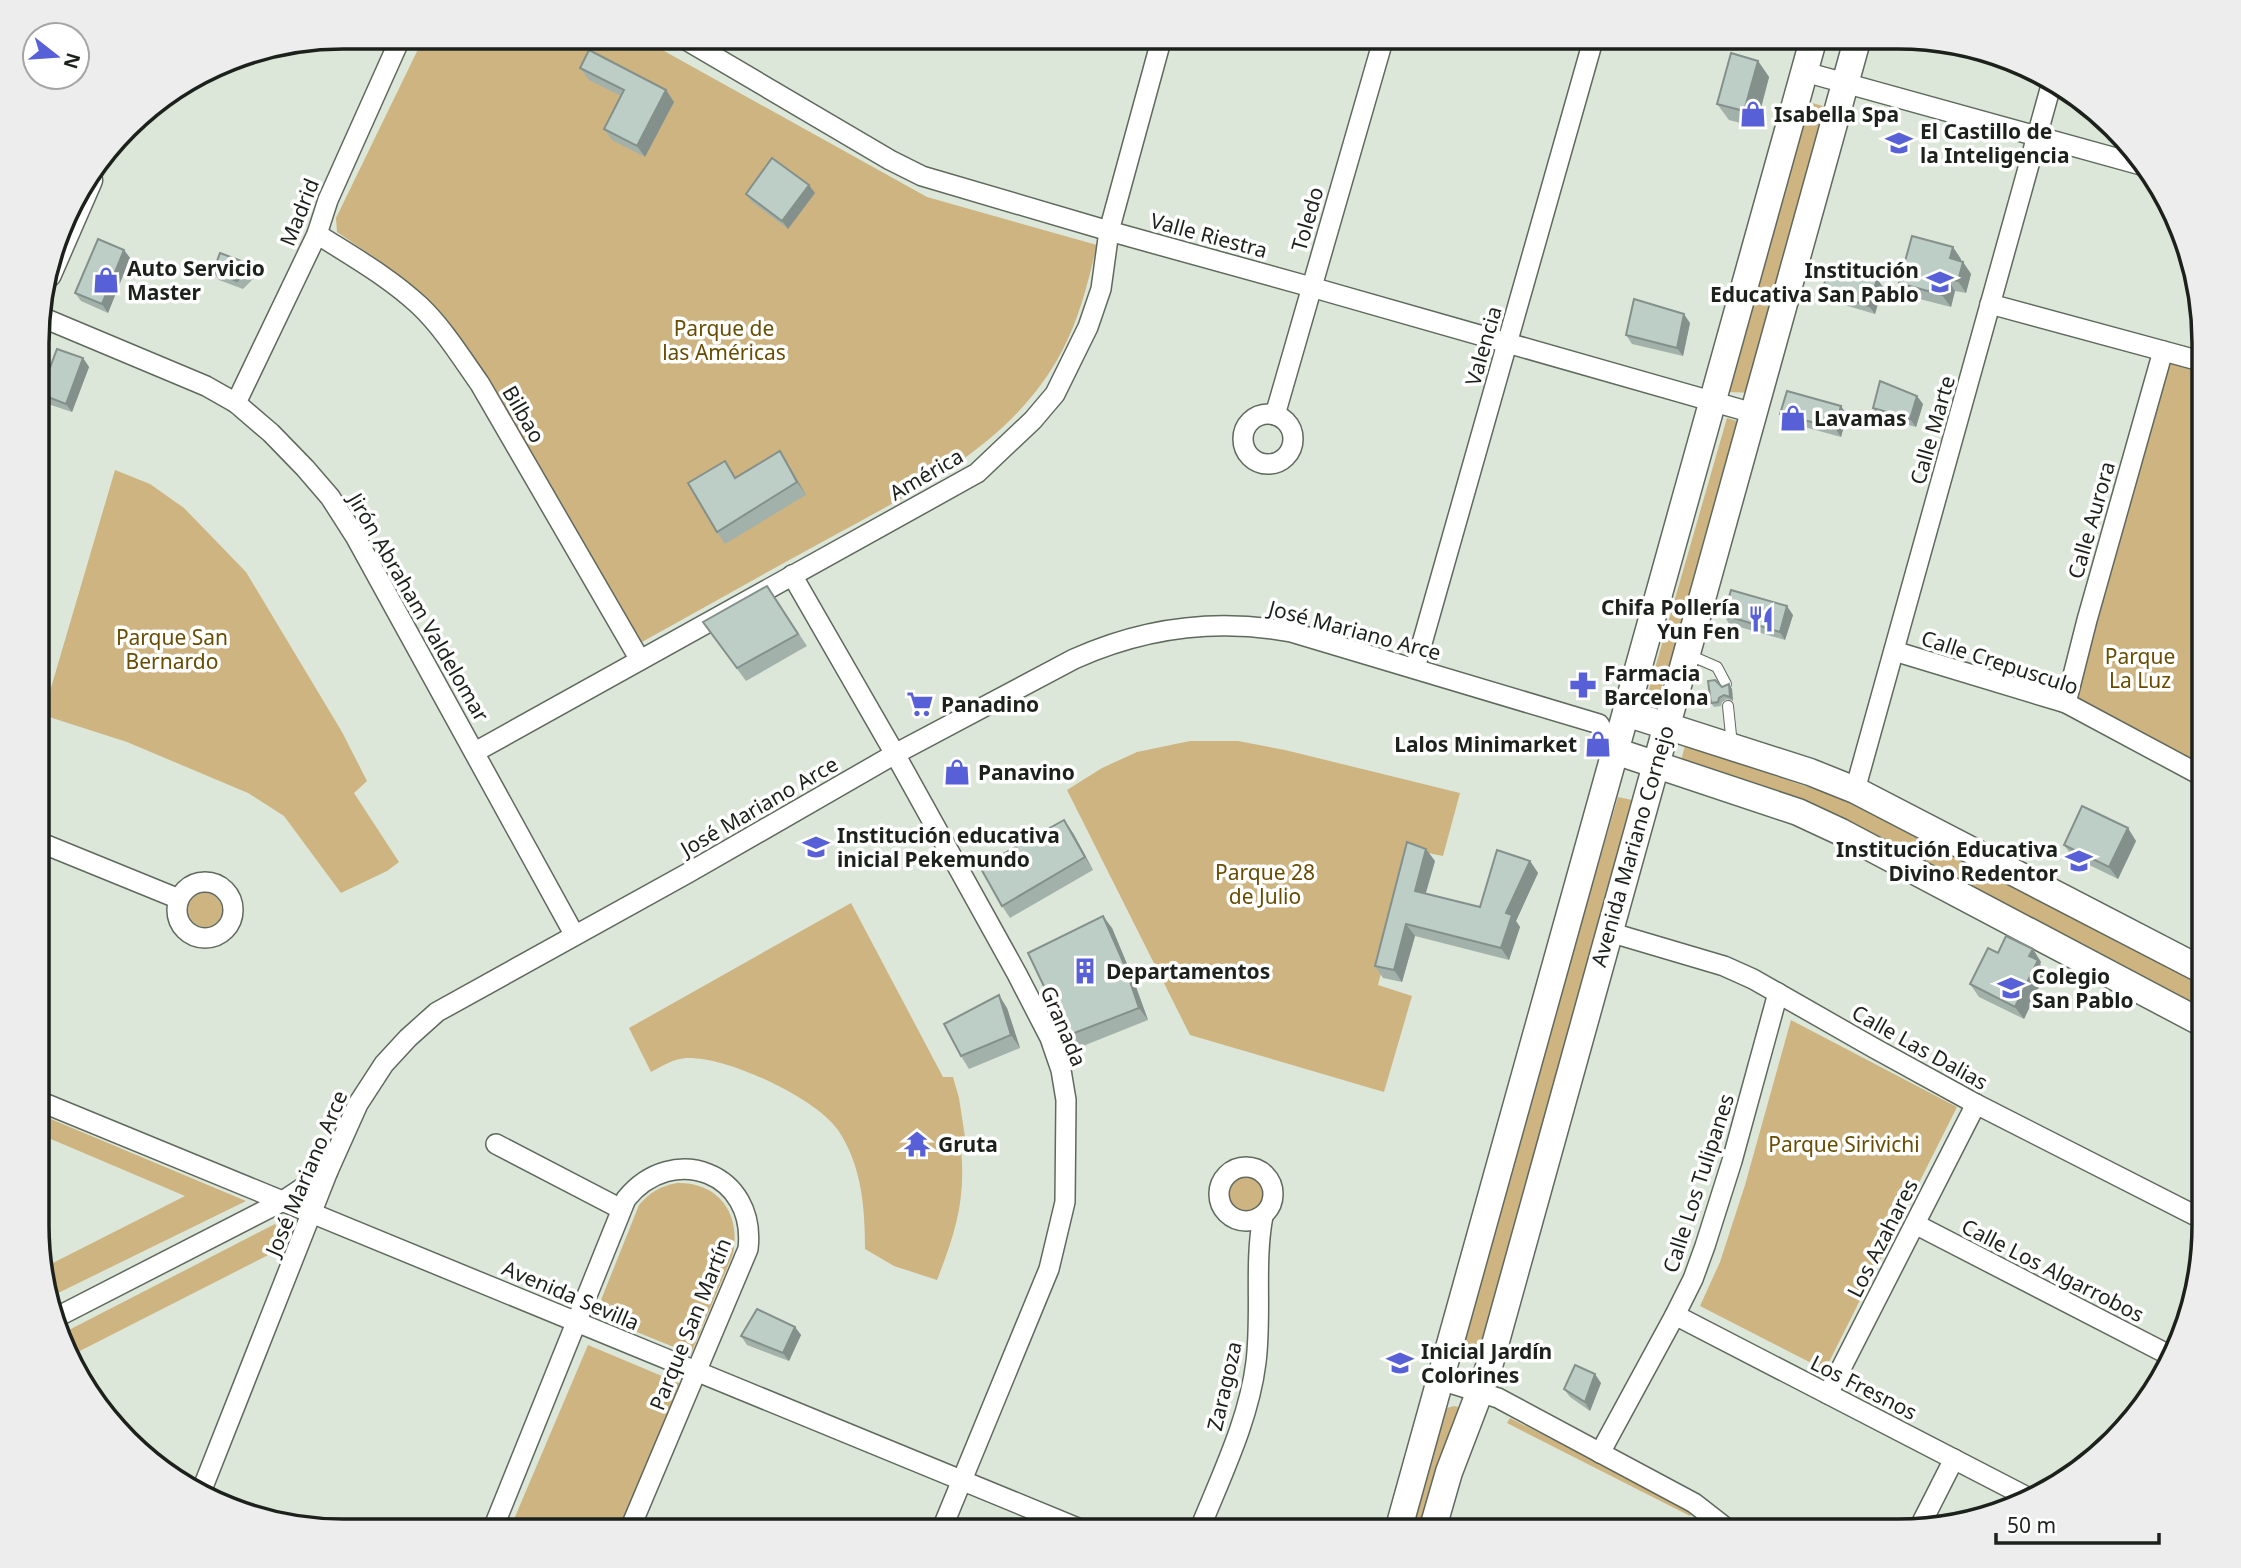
<svg xmlns="http://www.w3.org/2000/svg" width="2241" height="1568" font-family="'Noto Sans',sans-serif">
  <rect width="100%" height="100%" fill="#dce7d9"/>
  <g fill="#ceb480">
    <path d="M424,37H639L927,197L1097,245C1088,282 1080,317 1062,351C1013,445 913,492 824,541C763,574 703,608 642,642L631,633L492,384L440,316L384,264L337,232L336,218Z"/>
    <polygon points="1809,102 1833,109 1754,393 1728,392"/>
    <polygon points="2163,351 2204,362 2204,777 2066,703"/>
    <polygon points="1727,418 1746,424 1669,701 1647,696"/>
    <polygon points="115,470 150,484 184,508 246,572 342,732 367,781 354,793 399,862 387,871 341,893 284,816 248,793 127,742 43,715"/>
    <polygon points="1190,741 1238,741 1285,750 1460,793 1443,856 1413,850 1378,985 1412,996 1384,1092 1190,1035 1067,790 1102,768 1137,752"/>
    <polygon points="1685,745 1849,801 2204,986 2204,1013 1679,769"/>
    <polygon points="1618,797 1641,802 1487,1334 1472,1357 1456,1352"/>
    <circle cx="205" cy="910" r="17"/>
    <path d="M851,903L943,1077H953L959,1098L965,1137L960,1140C967,1195 957,1229 937,1280L894,1266L865,1249C865,1208 862,1166 838,1130C815,1097 726,1056 686,1058C673,1059 662,1066 651,1072L629,1028Z"/>
    <polygon points="1791,1020 1957,1107 1825,1370 1700,1306 1720,1262 1745,1185"/>
    <polygon points="39,1114 246,1201 50,1297 41,1269 185,1196 39,1134"/>
    <circle cx="1246" cy="1195" r="18"/>
    <path d="M677,1183C719,1182 741,1214 733,1254L691,1354L595,1315L639,1205C650,1192 661,1186 677,1183Z"/>
    <polygon points="275,1224 286,1246 70,1356 63,1333"/>
    <polygon points="588,1345 681,1384 618,1531 509,1531"/>
    <polygon points="1454,1406 1459,1407 1461,1411 1421,1531 1410,1531 1447,1408"/>
    <polygon points="1510,1418 1693,1511 1690,1516 1507,1423"/>
  </g>
  <g fill="none" stroke-linecap="round" stroke-linejoin="round">
    <g stroke="#5f695d" stroke-width="12">
      <g id="lane">
        <polyline points="1687,654 1717,667 1726,684"/>
        <polyline points="1728,706 1732,745"/>
      </g>
    </g>
    <g stroke="#5f695d" stroke-width="22">
      <g id="street">
        <polyline points="681,37 890,160 922,176 1109,231 1311,287 1753,413"/>
        <polyline points="1805,72 2141,165"/>
        <path d="M317,234C353,257 389,277 420,306C443,328 461,357 480,384L640,660"/>
        <polyline points="1990,304 2204,362"/>
        <polyline points="39,316 206,386 236,403 271,433 305,468 330,497 355,536 574,934"/>
        <polyline points="236,403 317,234 328,200 401,37"/>
        <circle cx="1268" cy="439" r="25"/>
        <polyline points="1275,415 1384,37"/>
        <polyline points="792,575 895,754 1017,974 1050,1038 1061,1070 1066,1100 1065,1202 1049,1269 941,1531"/>
        <polyline points="1894,651 2066,703 2204,777"/>
        <polyline points="1415,668 1594,37"/>
        <polyline points="2066,703 2087,620 2163,351"/>
        <polyline points="475,752 977,473 1033,420 1055,394 1088,327 1101,289 1109,231 1162,37"/>
        <polyline points="1855,790 2052,82"/>
        <polyline points="39,842 179,899"/>
        <circle cx="205" cy="910" r="28"/>
        <polyline points="1609,932 1724,966 1753,979 1874,1048 1976,1104 2204,1220"/>
        <polyline points="39,1101 1085,1531"/>
        <polyline points="496,1144 621,1209"/>
        <circle cx="1246" cy="1194" r="27"/>
        <polyline points="1915,1224 2171,1356"/>
        <polyline points="1675,1315 2033,1500"/>
        <polyline points="57,1317 283,1201 328,1171"/>
        <polyline points="1440,1380 1498,1398 1694,1503 1730,1531"/>
        <polyline points="1828,1394 1976,1104"/>
        <polyline points="1600,1453 1675,1315 1693,1279 1705,1246 1732,1161 1778,993"/>
        <path d="M201,1492L328,1171L358,1104L384,1064L408,1038L437,1012L688,873L895,754L1074,659C1143,628 1216,618 1291,632L1599,724L1615,751"/>
        <polyline points="1920,1526 1954,1459"/>
        <path d="M492,1531L626,1199C673,1141 757,1173 748,1249L629,1531"/>
        <path d="M1199,1531C1221,1476 1249,1420 1256,1362C1262,1313 1254,1264 1263,1216"/>
      </g>
    </g>
    <g stroke="#5f695d" stroke-width="29">
      <g id="secondary">
        <polyline points="48,274 89,180"/>
        <polyline points="1626,713 1810,772 1855,790 2204,971"/>
        <polyline points="1615,751 1798,812 1841,832 2204,1024"/>
        <polyline points="1398,1531 1814,37"/>
        <polyline points="1432,1531 1449,1472 1488,1370 1858,37"/>
      </g>
    </g>
    <use href="#lane" stroke="#fff" stroke-width="10"/>
    <use href="#street" stroke="#fff" stroke-width="19"/>
    <use href="#secondary" stroke="#fff" stroke-width="26"/>
  </g>
  <g fill="#a3b1ab">
    <polygon points="1758,61 1769,77 1756,127 1729,120 1717,104"/>
    <polygon points="580,68 666,90 674,102 645,157 612,140 604,129 621,96 589,80"/>
    <polygon points="815,193 788,229 752,202 746,194"/>
    <polygon points="124,250 130,258 108,313 81,301 75,293"/>
    <polygon points="1961,259 1961,261 1963,262 1971,274 1966,293 1955,291 1951,307 1908,296 1899,283"/>
    <polygon points="252,265 258,274 243,289 219,280 213,272"/>
    <polygon points="1877,279 1883,287 1875,314 1827,300 1822,291"/>
    <polygon points="1690,323 1683,356 1632,344 1626,335"/>
    <polygon points="83,358 89,367 72,412 45,403 40,394"/>
    <polygon points="1923,404 1916,427 1879,417 1873,408"/>
    <polygon points="1780,414 1847,415 1841,437 1786,422"/>
    <polygon points="780,451 788,464 806,495 725,544 717,532 736,477"/>
    <polygon points="776,599 807,646 746,681 703,622"/>
    <polygon points="1724,615 1793,615 1785,640 1729,624"/>
    <polygon points="1729,684 1732,689 1733,701 1727,699 1722,702 1721,706 1714,707 1711,703 1722,687"/>
    <polygon points="1073,833 1093,870 1010,918 1002,906"/>
    <polygon points="2136,841 2118,879 2073,857 2064,845"/>
    <polygon points="1435,861 1426,893 1480,907 1530,861 1538,873 1516,921 1520,927 1509,960 1415,936 1402,982 1383,978 1375,966"/>
    <polygon points="1112,928 1132,976 1148,1020 1073,1050 1064,1037"/>
    <polygon points="1998,953 2041,962 2040,964 2046,972 2024,1019 1979,997 1970,984"/>
    <polygon points="1007,1008 1020,1048 969,1069 961,1056"/>
    <polygon points="795,1327 801,1335 789,1361 747,1345 741,1336"/>
    <polygon points="1601,1383 1590,1411 1570,1397 1564,1389"/>
  </g>
  <g fill="#84908b">
    <polygon points="1758,61 1769,77 1756,127 1744,111"/>
    <polygon points="666,90 674,102 645,157 637,146"/>
    <polygon points="809,185 815,193 788,229 782,221"/>
    <polygon points="1953,247 1961,259 1959,271 1950,258"/>
    <polygon points="124,250 130,258 108,313 102,304"/>
    <polygon points="1963,262 1971,274 1966,293 1958,281"/>
    <polygon points="1947,278 1955,291 1951,307 1942,295"/>
    <polygon points="1877,279 1883,287 1875,314 1869,306"/>
    <polygon points="1684,314 1690,323 1683,356 1677,348"/>
    <polygon points="83,358 89,367 72,412 66,404"/>
    <polygon points="1917,396 1923,404 1916,427 1910,419"/>
    <polygon points="1841,406 1847,415 1841,437 1835,428"/>
    <polygon points="780,451 788,464 806,495 797,482"/>
    <polygon points="1787,606 1793,615 1785,640 1780,632"/>
    <polygon points="39,676 45,685 39,710"/>
    <polygon points="1729,684 1732,689 1733,701 1730,697"/>
    <polygon points="1064,820 1073,833 1093,870 1085,857"/>
    <polygon points="2128,828 2136,841 2118,879 2109,867"/>
    <polygon points="1426,849 1435,861 1423,902 1415,891"/>
    <polygon points="1530,861 1538,873 1516,921 1520,927 1509,960 1501,948 1506,913"/>
    <polygon points="1103,916 1112,928 1132,976 1148,1020 1139,1008"/>
    <polygon points="1406,924 1415,936 1402,982 1394,970"/>
    <polygon points="2033,949 2041,962 2040,964 2046,972 2024,1019 2015,1007 2029,956"/>
    <polygon points="999,995 1007,1008 1020,1048 1011,1035"/>
    <polygon points="795,1327 801,1335 789,1361 783,1353"/>
    <polygon points="1595,1374 1601,1383 1590,1411 1585,1402"/>
  </g>
  <g fill="#bdcec7" stroke="#84908b" stroke-width="2">
    <polygon points="589,50 666,90 637,146 604,129 624,90 580,68"/>
    <polygon points="1731,53 1758,61 1744,111 1717,104"/>
    <polygon points="772,158 809,185 782,221 746,194"/>
    <polygon points="1912,236 1953,247 1950,258 1963,262 1958,281 1947,278 1942,295 1899,283"/>
    <polygon points="98,239 124,250 102,304 75,293"/>
    <polygon points="220,253 252,265 237,281 213,272"/>
    <polygon points="1830,265 1877,279 1869,306 1822,291"/>
    <polygon points="1634,299 1684,314 1677,348 1626,335"/>
    <polygon points="57,349 83,358 66,404 40,394"/>
    <polygon points="1880,381 1917,396 1910,419 1873,408"/>
    <polygon points="1787,391 1841,406 1835,428 1780,414"/>
    <polygon points="780,451 797,482 717,532 688,483 725,461 735,478"/>
    <polygon points="767,586 798,634 737,668 703,622"/>
    <polygon points="1731,590 1787,606 1780,632 1724,615"/>
    <polygon points="1715,680 1722,687 1729,684 1730,697 1724,695 1719,698 1718,702 1711,703 1708,681"/>
    <polygon points="2082,806 2128,828 2109,867 2064,845"/>
    <polygon points="1064,820 1085,857 1002,906 980,867"/>
    <polygon points="1407,842 1426,849 1415,891 1480,907 1497,850 1530,861 1506,913 1512,915 1501,948 1406,924 1394,970 1375,966"/>
    <polygon points="1103,916 1124,964 1139,1008 1064,1037 1050,999 1028,953"/>
    <polygon points="2006,936 2033,949 2029,956 2038,960 2015,1007 1970,984 1988,948 1998,953"/>
    <polygon points="999,995 1011,1035 961,1056 944,1024"/>
    <polygon points="757,1309 795,1327 783,1353 741,1336"/>
    <polygon points="1575,1365 1595,1374 1585,1402 1564,1389"/>
  </g>
  <defs>
    <g id="shop-bare" transform="scale(2.1)"><path d="M-5-2.5h2.3a2.7 3.5 0 0 1 5.4 0H5L5.5 6h-11ZM-1.5-2.5h3a1.5 2.3 0 0 0-3 0Z" fill="#5860d8" stroke="#fff" stroke-width="2.5" paint-order="stroke"/></g>
    <g id="school-bare" transform="scale(2.1)"><path d="M0-5L7-2L0 1L-7-2ZM-4 1L0 2.5L4 1V4Q0 6-4 4Z" fill="#5860d8" stroke="#fff" stroke-width="2.5" paint-order="stroke"/></g>
    <g id="restaurant-bare" transform="scale(2.1)"><path d="M-5-6h1v4h1v-4h1v4h1v-4h1v5L-1.5 .5V6h-2V.5L-5-1ZM5-6V6H3V1.5H1.5Q1.5-4 5-6Z" fill="#5860d8" stroke="#fff" stroke-width="2.5" paint-order="stroke"/></g>
    <g id="pharmacy-bare" transform="scale(2.1)"><path d="M-2-6h4v4h4v4h-4v4h-4v-4h-4v-4h4Z" fill="#5860d8" stroke="#fff" stroke-width="2.5" paint-order="stroke"/></g>
    <g id="supermarket-bare" transform="scale(2.1)"><path d="M-6-5.5h2.5l.6 2H6L4.5 2H-2.5L-4.4-4H-6ZM-1.5 3.2a1.3 1.3 0 1 0 .1 0ZM3 3.2a1.3 1.3 0 1 0 .1 0Z" fill="#5860d8" stroke="#fff" stroke-width="2.5" paint-order="stroke"/></g>
    <g id="building-bare" transform="scale(2.1)"><path d="M-4-6H4V6H1V3H-1V6H-4ZM-2.5-4.3h1.7v1.8h-1.7ZM.8-4.3h1.7v1.8H.8ZM-2.5-1h1.7V.8h-1.7ZM.8-1h1.7V.8H.8Z" fill="#5860d8" stroke="#fff" stroke-width="2.5" paint-order="stroke"/></g>
    <g id="temple-bare" transform="scale(2.1)"><path d="M0-6L5-2H3V0L6.5 2.5H4V6H1.5V3h-3V6H-4V2.5H-6.5L-3 0V-2H-5Z" fill="#5860d8" stroke="#fff" stroke-width="2.5" paint-order="stroke"/></g>
  </defs>
  <g fill-rule="evenodd">
    <use href="#shop-bare" x="1753" y="114"/>
    <use href="#school-bare" x="1899" y="143"/>
    <use href="#shop-bare" x="106" y="280"/>
    <use href="#school-bare" x="1940" y="282"/>
    <use href="#shop-bare" x="1793" y="418"/>
    <use href="#restaurant-bare" x="1761" y="619"/>
    <use href="#pharmacy-bare" x="1583" y="685"/>
    <use href="#supermarket-bare" x="920" y="704"/>
    <use href="#shop-bare" x="1598" y="744"/>
    <use href="#shop-bare" x="957" y="772"/>
    <use href="#school-bare" x="816" y="847"/>
    <use href="#school-bare" x="2079" y="861"/>
    <use href="#building-bare" x="1085" y="971"/>
    <use href="#school-bare" x="2011" y="988"/>
    <use href="#temple-bare" x="917" y="1144"/>
    <use href="#school-bare" x="1400" y="1363"/>
  </g>
  <g text-anchor="middle" dominant-baseline="central" stroke-width="7" stroke-linejoin="round" paint-order="stroke">
    <g font-size="21" font-weight="bold" fill="#1d211c" stroke="#fff" text-anchor="start">
      <text x="1774" y="114">Isabella Spa</text>
      <text x="1920" y="131">El Castillo de<tspan x="1920" dy="24">la Inteligencia</tspan></text>
      <text x="127" y="268">Auto Servicio<tspan x="127" dy="24">Master</tspan></text>
      <text x="1919" y="270" text-anchor="end">Institución<tspan x="1919" dy="24">Educativa San Pablo</tspan></text>
      <text x="1814" y="418">Lavamas</text>
      <text x="1740" y="607" text-anchor="end">Chifa Pollería<tspan x="1740" dy="24">Yun Fen</tspan></text>
      <text x="1604" y="673">Farmacia<tspan x="1604" dy="24">Barcelona</tspan></text>
      <text x="941" y="704">Panadino</text>
      <text x="1577" y="744" text-anchor="end">Lalos Minimarket</text>
      <text x="978" y="772">Panavino</text>
      <text x="837" y="835">Institución educativa<tspan x="837" dy="24">inicial Pekemundo</tspan></text>
      <text x="2058" y="849" text-anchor="end">Institución Educativa<tspan x="2058" dy="24">Divino Redentor</tspan></text>
      <text x="1106" y="971">Departamentos</text>
      <text x="2032" y="976">Colegio<tspan x="2032" dy="24">San Pablo</tspan></text>
      <text x="938" y="1144">Gruta</text>
      <text x="1421" y="1351">Inicial Jardín<tspan x="1421" dy="24">Colorines</tspan></text>
    </g>
    <g font-size="21" fill="#1d211c" stroke="#fff">
      <text transform="translate(299 212) rotate(-68)">Madrid</text>
      <text transform="translate(1307 219) rotate(-74)">Toledo</text>
      <text transform="translate(1209 235) rotate(15)">Valle Riestra</text>
      <text transform="translate(1483 346) rotate(-74)">Valencia</text>
      <text transform="translate(524 414) rotate(60)">Bilbao</text>
      <text transform="translate(1932 430) rotate(-74)">Calle Marte</text>
      <text transform="translate(926 474) rotate(-30)">América</text>
      <text transform="translate(2091 520) rotate(-74)">Calle Aurora</text>
      <text transform="translate(419 607) rotate(60)">Jirón Abraham Valdelomar</text>
      <text transform="translate(1355 630) rotate(15)">José Mariano Arce</text>
      <text transform="translate(2000 662) rotate(18)">Calle Crepusculo</text>
      <text transform="translate(759 806) rotate(-30)">José Mariano Arce</text>
      <text transform="translate(1632 846) rotate(-74)">Avenida Mariano Cornejo</text>
      <text transform="translate(1064 1026) rotate(67)">Granada</text>
      <text transform="translate(1920 1047) rotate(29)">Calle Las Dalias</text>
      <text transform="translate(306 1173) rotate(-67)">José Mariano Arce</text>
      <text transform="translate(1698 1183) rotate(-72)">Calle Los Tulipanes</text>
      <text transform="translate(1882 1238) rotate(-63)">Los Azahares</text>
      <text transform="translate(2053 1270) rotate(27)">Calle Los Algarrobos</text>
      <text transform="translate(571 1295) rotate(23)">Avenida Sevilla</text>
      <text transform="translate(690 1324) rotate(-68)">Parque San Martín</text>
      <text transform="translate(1224 1386) rotate(-77)">Zaragoza</text>
      <text transform="translate(1864 1387) rotate(27)">Los Fresnos</text>
    </g>
    <g font-size="21" fill="#684c00" stroke="#fff">
      <text x="724" y="328">Parque de<tspan x="724" dy="24">las Américas</tspan></text>
      <text x="172" y="637">Parque San<tspan x="172" dy="24">Bernardo</tspan></text>
      <text x="2140" y="656">Parque<tspan x="2140" dy="24">La Luz</tspan></text>
      <text x="1265" y="872">Parque 28<tspan x="1265" dy="24">de Julio</tspan></text>
      <text x="1844" y="1144">Parque Sirivichi</text>
    </g>
  </g>
  <path d="M0 0H2241V1568H0ZM343 49H1898A294 294 0 0 1 2192 343V1225A294 294 0 0 1 1898 1519H343A294 294 0 0 1 49 1225V343A294 294 0 0 1 343 49Z" fill="#ededed" fill-rule="evenodd"/>
  <path fill="none" stroke="#1d211c" stroke-width="3.5" d="M343 49H1898A294 294 0 0 1 2192 343V1225A294 294 0 0 1 1898 1519H343A294 294 0 0 1 49 1225V343A294 294 0 0 1 343 49Z"/>
  <g transform="translate(56 56) rotate(107)"><circle r="33" fill="#ffffff" stroke="#a5a6a4" stroke-width="2"/>
  <path d="M0-5L12 26L0 18L-12 26Z" fill="#5860d8"/>
  <text y="-10" font-size="19" font-weight="bold" text-anchor="middle" fill="#1d211c">N</text>
  </g>
  <path d="M1996 1533v10h163v-10" fill="none" stroke="#1d211c" stroke-width="3.5"/>
  <text x="2007" y="1533" font-size="21" fill="#1d211c" stroke="#ffffff" stroke-width="5" paint-order="stroke">50 m</text>
</svg>
